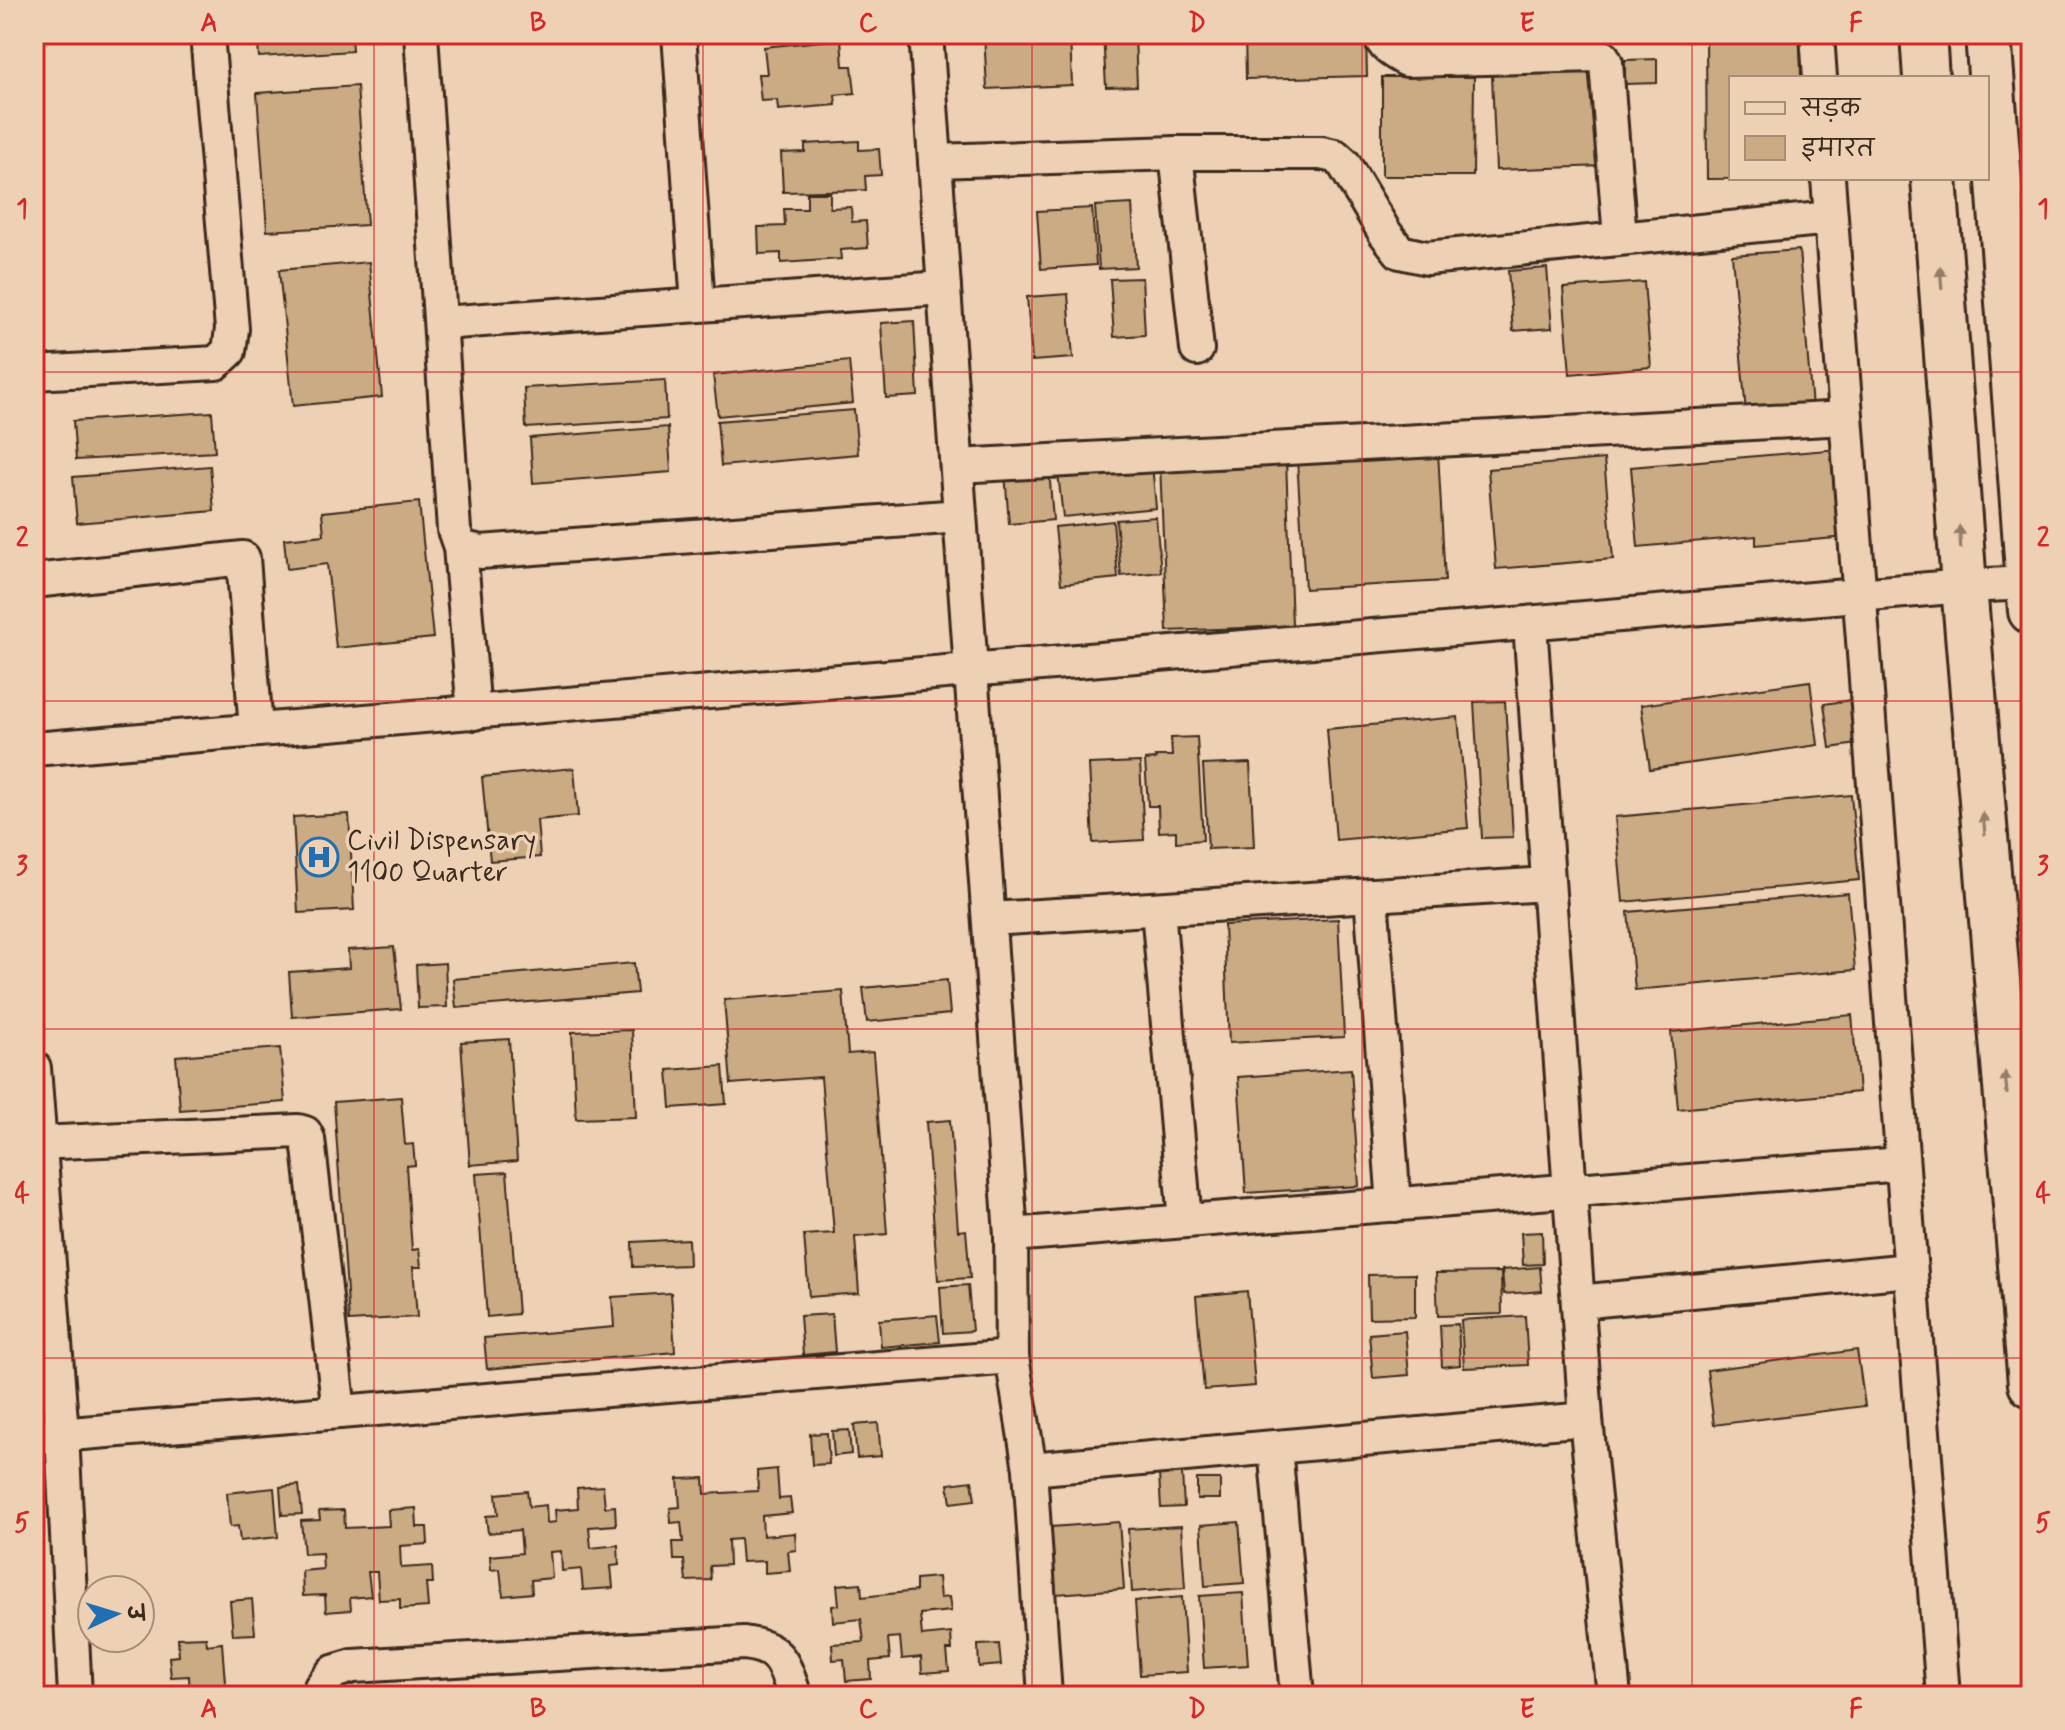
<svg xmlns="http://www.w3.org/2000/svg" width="2065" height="1730" font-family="Mynerve,'Playpen Sans Deva',sans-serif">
  <rect width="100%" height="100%" fill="#eed0b4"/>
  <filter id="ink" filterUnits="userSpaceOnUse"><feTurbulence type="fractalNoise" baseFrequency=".0125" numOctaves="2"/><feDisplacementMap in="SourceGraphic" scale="16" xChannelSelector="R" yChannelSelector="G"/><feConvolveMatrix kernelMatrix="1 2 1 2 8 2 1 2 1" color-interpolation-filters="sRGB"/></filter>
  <g filter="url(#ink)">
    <g fill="#cbab84" stroke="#3b2a1e" stroke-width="2">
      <polygon points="257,34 351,34 352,51 259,57"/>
      <polygon points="984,34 1070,34 1072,85 987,89"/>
      <polygon points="1103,34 1135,34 1137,86 1106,87"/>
      <polygon points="1245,34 1366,34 1367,76 1246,79"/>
      <polygon points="1411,34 1435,34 1435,41 1411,40"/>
      <polygon points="1706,34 1800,34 1801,78 1731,78 1731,178 1802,178 1707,179"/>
      <polygon points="841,39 843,66 852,66 855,93 835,95 836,105 778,110 777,100 761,101 758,74 767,74 764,47"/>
      <polygon points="1657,59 1657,83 1625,84 1625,60"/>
      <polygon points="1599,71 1603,166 1496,170 1492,75"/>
      <polygon points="1382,77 1474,77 1473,176 1382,176"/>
      <polygon points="357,86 367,225 267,231 257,93"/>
      <polygon points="859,141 859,150 879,149 881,175 865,176 866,190 783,192 781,153 805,152 805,144"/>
      <polygon points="807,193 830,193 830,208 851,207 852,222 866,221 868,248 840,250 841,259 781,263 781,253 759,254 758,227 785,226 784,209 807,209"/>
      <polygon points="1132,204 1136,267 1099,269 1095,206"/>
      <polygon points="1092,208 1096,265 1041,269 1037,211"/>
      <polygon points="1799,250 1812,408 1746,413 1732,255"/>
      <polygon points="369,262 382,397 293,406 279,270"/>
      <polygon points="1547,268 1552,328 1513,331 1508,271"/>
      <polygon points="1142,278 1145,335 1114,337 1110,279"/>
      <polygon points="1644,282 1651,367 1570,374 1563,288"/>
      <polygon points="1068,294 1073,358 1032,361 1027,297"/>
      <polygon points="914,321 918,396 886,398 881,323"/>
      <polygon points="849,361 853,403 718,416 713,375"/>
      <polygon points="665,380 667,419 526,428 524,388"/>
      <polygon points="854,410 858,454 721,466 717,421"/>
      <polygon points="212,412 215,452 76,460 73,421"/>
      <polygon points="668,427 671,472 533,483 530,438"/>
      <polygon points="1839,449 1847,537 1756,545 1756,536 1638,547 1631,467"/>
      <polygon points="1438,451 1445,581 1305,589 1297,459"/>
      <polygon points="1286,459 1292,626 1167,631 1160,464"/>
      <polygon points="1604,459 1613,559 1496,569 1488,469"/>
      <polygon points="1152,464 1156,508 1063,517 1058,473"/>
      <polygon points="210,466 214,511 77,523 73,477"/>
      <polygon points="1049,469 1053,520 1009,524 1005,473"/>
      <polygon points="419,502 433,638 336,648 327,564 287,569 284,539 324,535 322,512"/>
      <polygon points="1156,517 1161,572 1121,576 1116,520"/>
      <polygon points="1113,521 1118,578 1061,584 1055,527"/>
      <polygon points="1810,681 1818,745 1650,769 1641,705"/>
      <polygon points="1851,700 1857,744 1830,748 1824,704"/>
      <polygon points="1505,701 1513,837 1482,838 1474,702"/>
      <polygon points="1458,717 1468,828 1336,840 1327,729"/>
      <polygon points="1197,737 1203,840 1176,842 1176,831 1159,832 1158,806 1148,806 1145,760 1156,759 1155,756 1172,756 1171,738"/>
      <polygon points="1140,762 1144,840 1093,843 1089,764"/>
      <polygon points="1250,763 1254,847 1208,849 1203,765"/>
      <polygon points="574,768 578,816 537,820 540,857 490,861 482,777"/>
      <polygon points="1851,795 1859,880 1623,902 1615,817"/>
      <polygon points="349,814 354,910 298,913 293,817"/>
      <polygon points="1848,893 1855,970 1635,990 1628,912"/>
      <polygon points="1338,919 1344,1037 1229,1043 1224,925"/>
      <polygon points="394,947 401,1009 292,1017 289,972 349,968 348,950"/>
      <polygon points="445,963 447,1007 418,1008 416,965"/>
      <polygon points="634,963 637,993 456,1008 453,979"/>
      <polygon points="947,980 950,1014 867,1022 863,988"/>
      <polygon points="843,991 848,1054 873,1052 887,1234 855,1237 859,1293 809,1297 804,1235 834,1233 821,1077 731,1084 724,1000"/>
      <polygon points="1852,1015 1859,1092 1678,1109 1671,1032"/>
      <polygon points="632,1030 636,1117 576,1119 572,1032"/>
      <polygon points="509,1039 517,1161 470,1165 461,1042"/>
      <polygon points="280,1048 285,1102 180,1110 176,1056"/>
      <polygon points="723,1066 726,1104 671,1108 668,1070"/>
      <polygon points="1351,1069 1359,1186 1246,1193 1238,1077"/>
      <polygon points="401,1097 405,1145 413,1144 415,1165 406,1166 412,1250 419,1249 421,1267 413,1267 417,1317 349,1321 334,1102"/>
      <polygon points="950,1120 958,1231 966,1230 970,1278 938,1280 926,1122"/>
      <polygon points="507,1172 518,1314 487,1317 476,1174"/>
      <polygon points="1542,1232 1543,1264 1523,1265 1521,1233"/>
      <polygon points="688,1239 689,1265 633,1267 632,1242"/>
      <polygon points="1540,1267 1542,1291 1504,1294 1502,1270"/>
      <polygon points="1501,1272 1502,1314 1438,1316 1436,1273"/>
      <polygon points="1415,1274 1415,1317 1369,1318 1368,1275"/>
      <polygon points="968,1285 972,1331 943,1333 940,1287"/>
      <polygon points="1247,1291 1255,1386 1204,1390 1196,1296"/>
      <polygon points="671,1293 675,1352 487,1369 484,1338 614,1327 612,1297"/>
      <polygon points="832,1314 835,1352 803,1355 800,1316"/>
      <polygon points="937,1315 940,1342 881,1347 879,1320"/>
      <polygon points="1525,1316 1528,1365 1464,1368 1461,1320"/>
      <polygon points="1458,1324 1460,1365 1442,1367 1440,1325"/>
      <polygon points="1405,1331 1409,1375 1373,1378 1369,1334"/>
      <polygon points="1857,1350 1865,1406 1714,1425 1707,1370"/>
      <polygon points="878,1423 881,1456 857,1458 854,1425"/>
      <polygon points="849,1430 851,1454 834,1456 832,1431"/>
      <polygon points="827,1433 829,1464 812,1465 810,1434"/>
      <polygon points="777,1469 779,1499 790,1498 792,1513 762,1516 763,1536 795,1533 796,1550 788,1551 790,1571 765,1573 765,1561 742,1562 740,1539 728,1540 729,1565 710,1566 711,1580 686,1581 684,1560 674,1560 673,1542 683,1542 681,1522 671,1523 670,1508 680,1507 678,1479 704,1478 705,1494 758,1491 757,1471"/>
      <polygon points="1182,1473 1184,1507 1161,1508 1159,1474"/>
      <rect x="1197" y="1479" width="23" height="20"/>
      <polygon points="972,1481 975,1500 951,1503 948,1484"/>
      <polygon points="299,1485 302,1514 282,1515 280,1487"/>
      <polygon points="603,1486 605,1507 615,1506 616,1525 589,1527 591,1548 618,1545 619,1565 611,1566 613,1588 583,1590 581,1569 562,1571 561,1551 550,1552 552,1578 531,1580 532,1593 503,1596 500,1569 491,1570 490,1556 522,1553 520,1530 488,1533 486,1516 498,1515 496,1494 527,1491 529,1507 546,1505 547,1523 556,1522 555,1510 578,1508 577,1488"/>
      <polygon points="274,1488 278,1537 240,1541 238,1526 230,1527 227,1493"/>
      <polygon points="416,1508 417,1527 427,1527 428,1544 400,1546 401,1568 432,1566 433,1583 426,1583 428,1607 400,1609 400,1599 379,1600 377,1572 368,1572 371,1596 350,1598 351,1610 326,1612 325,1595 303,1596 302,1571 323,1569 322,1553 304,1554 301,1521 320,1520 319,1511 344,1510 345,1528 389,1526 388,1510"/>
      <polygon points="1119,1522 1124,1589 1056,1594 1051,1527"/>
      <polygon points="1239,1522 1244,1583 1205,1586 1201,1525"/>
      <polygon points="1181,1526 1185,1588 1132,1592 1128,1529"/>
      <polygon points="938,1577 940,1598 949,1597 951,1611 920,1614 922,1636 951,1633 952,1650 947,1650 949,1671 922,1673 921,1657 902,1659 900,1637 888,1638 890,1659 870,1661 871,1679 846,1681 844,1659 833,1660 832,1644 864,1642 861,1619 833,1622 832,1606 839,1605 837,1585 861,1583 862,1597 916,1591 916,1579"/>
      <polygon points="1243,1593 1248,1665 1204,1668 1199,1596"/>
      <polygon points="1182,1597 1187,1672 1140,1675 1135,1601"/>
      <polygon points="252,1599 255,1634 233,1635 230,1601"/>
      <polygon points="206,1637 207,1645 222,1643 226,1696 190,1696 189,1676 171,1677 169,1657 179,1656 178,1638"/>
      <polygon points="999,1644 1001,1665 979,1667 978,1645"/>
    </g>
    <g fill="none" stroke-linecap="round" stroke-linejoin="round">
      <g stroke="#3b2a1e" stroke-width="38">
        <g id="minor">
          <polyline points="421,34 454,530 460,547 481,552 960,516"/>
          <polyline points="679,34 698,305"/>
          <polyline points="926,34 1011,1235 1012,1357 1030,1469 1045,1696"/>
          <path d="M1380,34C1382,47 1396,54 1407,60L1597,55L1603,57L1606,63L1620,238"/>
          <polyline points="1817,34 1820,78"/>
          <polyline points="1176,153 1197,349"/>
          <polyline points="935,161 1176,153 1321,153 1335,156 1344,164 1385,233 1400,252 1427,258 1831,218"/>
          <polyline points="1828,178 1943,1696"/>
          <polyline points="441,323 944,288"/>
          <polyline points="34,373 216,363 229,351 232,329 207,34"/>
          <polyline points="957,466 1846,418"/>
          <polyline points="460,547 474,713"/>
          <polyline points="34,581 243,558 256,730"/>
          <polyline points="1530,624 1586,1419 1614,1696"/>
          <polyline points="34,749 1964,586 2031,583"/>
          <polyline points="1371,895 1394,1205"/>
          <polyline points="1158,909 1185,1221"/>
          <polyline points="990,919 1548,884"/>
          <polyline points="34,1068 62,1434 75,1696"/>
          <polyline points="38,1143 298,1131 305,1133 308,1139 339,1412"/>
          <polyline points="1011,1235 1902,1164"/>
          <polyline points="1578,1302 1910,1270"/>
          <polyline points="34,1437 1012,1357"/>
          <polyline points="1275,1447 1297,1696"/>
          <polyline points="1030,1469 1586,1419"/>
          <path d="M322,1696L321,1687L333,1672L353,1666L744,1643C782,1648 783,1663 795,1696"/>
        </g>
      </g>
      <g stroke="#3b2a1e" stroke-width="50">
        <g id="secondary">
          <polyline points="1923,34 1926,78"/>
          <polyline points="1988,34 2031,611"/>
          <polyline points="1934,178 1964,586 2031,1384"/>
        </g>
      </g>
      <use href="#minor" stroke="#eed0b4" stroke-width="32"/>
      <use href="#secondary" stroke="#eed0b4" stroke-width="44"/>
    </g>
    <defs><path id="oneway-solid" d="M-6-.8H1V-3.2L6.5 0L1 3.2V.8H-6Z" transform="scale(2)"/></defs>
    <g fill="#947d69">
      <use href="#oneway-solid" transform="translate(1941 278) rotate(-94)"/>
      <use href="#oneway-solid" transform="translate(1960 537) rotate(-94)"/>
      <use href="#oneway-solid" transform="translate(1984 824) rotate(-95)"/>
      <use href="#oneway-solid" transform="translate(2006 1083) rotate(-95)"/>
    </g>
  </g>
  <path fill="none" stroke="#d62828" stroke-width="2" stroke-opacity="0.55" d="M374,34V1696M703,34V1696M1032,34V1696M1362,34V1696M1692,34V1696M34,372H2031M34,701H2031M34,1029H2031M34,1358H2031"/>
  <defs>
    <g id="hospital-ring" transform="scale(2)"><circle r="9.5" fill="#eed0b4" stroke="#1f6fb2" stroke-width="1.5"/><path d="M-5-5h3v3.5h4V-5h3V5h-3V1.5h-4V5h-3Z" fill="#1f6fb2"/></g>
  </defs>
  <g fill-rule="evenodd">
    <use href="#hospital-ring" x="319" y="857"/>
  </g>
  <g text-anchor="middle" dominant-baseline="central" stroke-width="7" stroke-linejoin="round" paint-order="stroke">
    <g font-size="28" fill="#3b2a1e" stroke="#eed0b4" text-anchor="start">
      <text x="347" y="841">Civil Dispensary<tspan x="347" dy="32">1100 Quarter</tspan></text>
    </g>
  </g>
  <rect width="2065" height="1730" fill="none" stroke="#eed0b4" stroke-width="88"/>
  <rect x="1729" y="76" width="260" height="104" fill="#eed0b4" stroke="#a68e78" stroke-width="2"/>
  <rect x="1745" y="102" width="40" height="12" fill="#eed0b4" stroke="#a68e78" stroke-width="2"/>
  <text x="1801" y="116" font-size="24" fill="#3b2a1e">सड़क</text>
  <rect x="1745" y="136" width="40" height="24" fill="#cbab84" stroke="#a68e78" stroke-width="2"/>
  <text x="1801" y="156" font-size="24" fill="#3b2a1e">इमारत</text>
  <g transform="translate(116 1614) rotate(86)"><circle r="38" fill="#eed0b4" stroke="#a68e78" stroke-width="2"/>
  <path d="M0-6L14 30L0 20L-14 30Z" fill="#1f6fb2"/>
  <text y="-12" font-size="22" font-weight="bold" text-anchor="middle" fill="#3b2a1e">उ</text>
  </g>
  <rect x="44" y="44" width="1977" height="1642" fill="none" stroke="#d62828" stroke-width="3"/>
  <g font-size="26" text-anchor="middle" font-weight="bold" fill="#d62828">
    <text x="209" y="31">A</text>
    <text x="538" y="31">B</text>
    <text x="868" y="31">C</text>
    <text x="1197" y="31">D</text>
    <text x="1527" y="31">E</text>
    <text x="1856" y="31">F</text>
    <text x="22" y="217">1</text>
    <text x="2043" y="217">1</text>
    <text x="22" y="546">2</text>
    <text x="2043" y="546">2</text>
    <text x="22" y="874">3</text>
    <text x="2043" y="874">3</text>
    <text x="22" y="1202">4</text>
    <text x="2043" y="1202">4</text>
    <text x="22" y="1531">5</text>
    <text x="2043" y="1531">5</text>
    <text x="209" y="1717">A</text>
    <text x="538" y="1717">B</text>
    <text x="868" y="1717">C</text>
    <text x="1197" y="1717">D</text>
    <text x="1527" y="1717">E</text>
    <text x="1856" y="1717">F</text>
  </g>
</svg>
